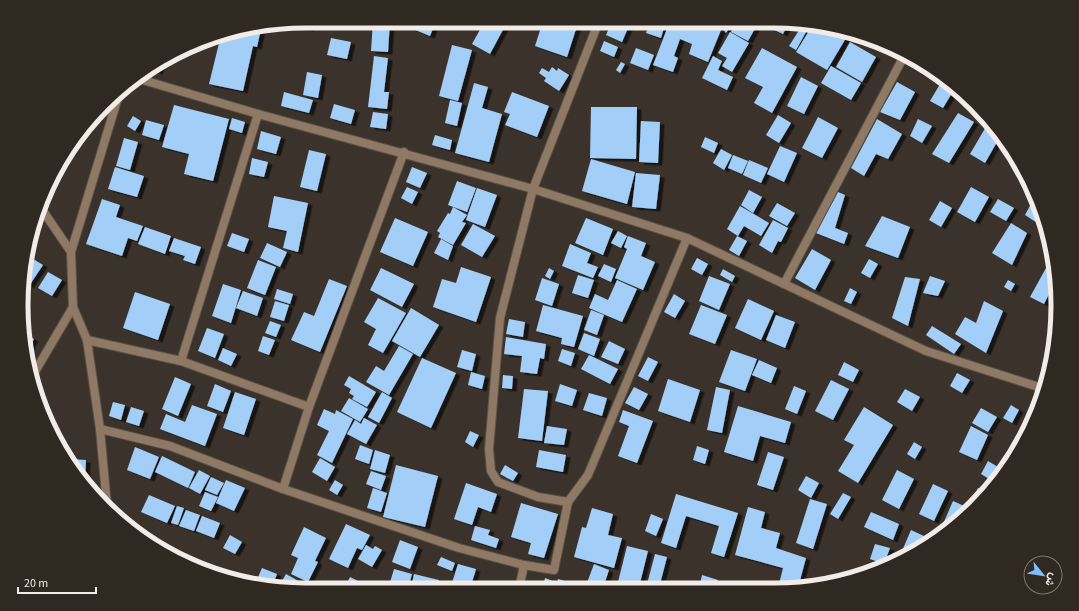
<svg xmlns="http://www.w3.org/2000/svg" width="1079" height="611" font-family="'Source Sans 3',Vazirmatn,sans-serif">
  <defs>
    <filter id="shadow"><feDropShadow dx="4.5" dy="2.5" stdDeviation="0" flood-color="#0009"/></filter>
  </defs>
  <rect width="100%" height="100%" fill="#3b332b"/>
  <g fill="#a2cef7" filter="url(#shadow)">
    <polygon points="306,21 312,21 310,29 288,24"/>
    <polygon points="334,21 350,21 350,24"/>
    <polygon points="373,21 390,21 388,52 371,51"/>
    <polygon points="402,21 436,21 430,36 401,24"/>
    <polygon points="463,21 482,21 480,27"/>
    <polygon points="496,21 505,26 490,54 472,44 482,26 487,29 491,23 494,25"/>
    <polygon points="543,21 578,23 567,57 535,46"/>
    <polygon points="612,21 631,21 622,42 606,35"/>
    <polygon points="650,21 666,21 661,38 646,33"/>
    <polygon points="670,21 698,21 721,30 708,62 689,54 692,44 680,39 674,56 678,58 673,72 653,65"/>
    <polygon points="737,22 750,22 757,25 748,41 731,32"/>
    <polygon points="771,22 789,22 783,34 768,27"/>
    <polygon points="723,23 730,27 726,33 721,27"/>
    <polygon points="803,24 810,25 796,50 789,46"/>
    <polygon points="812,26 831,29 846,38 827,70 796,52"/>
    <polygon points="259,29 261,29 257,47 253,46 243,91 209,84 221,35"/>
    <polygon points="730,32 749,43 732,72 722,66 727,58 718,53"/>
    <polygon points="331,38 351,42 347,59 327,55"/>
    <polygon points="604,41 618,47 614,57 600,51"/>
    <polygon points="850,42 876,57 862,82 836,67"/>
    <polygon points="452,45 472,50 458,101 439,96"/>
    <polygon points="636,48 654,55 648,70 630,63"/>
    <polygon points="762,48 797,67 772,113 754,103 763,87 745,78"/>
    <polygon points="374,56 388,58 384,92 389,92 387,109 368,107"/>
    <polygon points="713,56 722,61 718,70 733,77 727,90 702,78"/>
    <polygon points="621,62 625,64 620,73 616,70"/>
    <polygon points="161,65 158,72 151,70"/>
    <polygon points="831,66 861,83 851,100 821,83"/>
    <polygon points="552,67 557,71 558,68 569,75 559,91 544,81 546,78 539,73 542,68 549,72"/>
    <polygon points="307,72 322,75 318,98 303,95"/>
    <polygon points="801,77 818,86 804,114 787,106"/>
    <polygon points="943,79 955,88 943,108 930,101"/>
    <polygon points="897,82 915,92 900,120 880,112"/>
    <polygon points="474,83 488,87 482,108 502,114 489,162 455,153"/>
    <polygon points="284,92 313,100 309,113 281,106"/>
    <polygon points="512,92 549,106 537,137 505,125 510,114 504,112"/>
    <polygon points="450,100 462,103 457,126 445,123"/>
    <polygon points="334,104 355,110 351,124 330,118"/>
    <polygon points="174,105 229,119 213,181 184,174 189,154 162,147"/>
    <polygon points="591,107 637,107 636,159 590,158"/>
    <polygon points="373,112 388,114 386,129 370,127"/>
    <polygon points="958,113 974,122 949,163 932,154"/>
    <polygon points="778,115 791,123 779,143 766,135"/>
    <polygon points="133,116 141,121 135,131 127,126"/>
    <polygon points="818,117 838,128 822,158 802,148"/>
    <polygon points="232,118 245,122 242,133 229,129"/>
    <polygon points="877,119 902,134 888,159 876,154 864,176 851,168"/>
    <polygon points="918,119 932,126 922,143 910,136"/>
    <polygon points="146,120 164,125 159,140 142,135"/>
    <polygon points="641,121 660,122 658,163 639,162"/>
    <polygon points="987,125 1001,135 985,163 970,154"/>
    <polygon points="261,131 281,137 276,154 257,149"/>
    <polygon points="435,135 452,140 450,150 432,145"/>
    <polygon points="705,137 718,143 714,153 701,147"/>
    <polygon points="124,138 138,142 130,170 116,166"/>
    <polygon points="780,146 797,153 784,182 767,174"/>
    <polygon points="721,149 732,155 724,170 713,163"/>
    <polygon points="309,150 326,154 317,191 300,187"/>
    <polygon points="733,155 748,161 742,174 728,168"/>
    <polygon points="252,158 268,162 264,177 249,174"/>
    <polygon points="591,159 635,172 627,204 582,191"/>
    <polygon points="749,160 768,168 761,183 743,175"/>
    <polygon points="115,167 144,176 137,197 108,189"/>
    <polygon points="412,167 427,173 420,188 406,182"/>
    <polygon points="636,173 660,175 656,209 632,207"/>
    <polygon points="457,181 476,188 467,212 448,205"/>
    <polygon points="407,187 418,192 412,204 401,198"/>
    <polygon points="971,187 989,197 975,222 957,212"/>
    <polygon points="477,188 497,195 485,227 466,220"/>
    <polygon points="749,190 762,197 753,213 741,205"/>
    <polygon points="838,192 845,195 835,228 848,233 844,244 816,233"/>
    <polygon points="274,196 308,203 298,252 283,248 287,231 268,227"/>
    <polygon points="102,199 120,205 116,217 143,226 137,241 128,238 122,256 86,244"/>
    <polygon points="998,199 1014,208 1006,221 990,212"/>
    <polygon points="940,201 952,208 941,227 929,220"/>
    <polygon points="1032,202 1038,206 1045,228 1025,215"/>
    <polygon points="777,203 795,213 787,226 769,216"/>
    <polygon points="740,206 769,223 761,236 744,226 738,236 727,229"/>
    <polygon points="453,207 467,215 462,222 466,223 453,245 438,237 440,233 437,231 448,213 450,214"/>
    <polygon points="882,216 910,227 898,258 865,246"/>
    <polygon points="395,218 428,232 413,266 380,252"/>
    <polygon points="586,218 613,229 603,255 575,243"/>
    <polygon points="773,220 788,228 781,242 778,241 772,253 759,245"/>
    <polygon points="1011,223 1027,233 1012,265 992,253"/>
    <polygon points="473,224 495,236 482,257 461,245"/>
    <polygon points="145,227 171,236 165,254 138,244"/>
    <polygon points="618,231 627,236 621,248 611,243"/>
    <polygon points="232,233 249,239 244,252 227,246"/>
    <polygon points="628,236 646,243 641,256 655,262 643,290 615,278 627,249 624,247"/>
    <polygon points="737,236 747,241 739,256 729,250"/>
    <polygon points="174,238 201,247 195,264 183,260 185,256 169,251"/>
    <polygon points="441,239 453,246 448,260 434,253"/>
    <polygon points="267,243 287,252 280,267 260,258"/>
    <polygon points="570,244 591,253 587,263 598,267 593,278 562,266"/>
    <polygon points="812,249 831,260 815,290 795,278"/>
    <polygon points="28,256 43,265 29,286 26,284"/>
    <polygon points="697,258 708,264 702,275 691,269"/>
    <polygon points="869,259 878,264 870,278 861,273"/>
    <polygon points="258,260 276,267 265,295 247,288"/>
    <polygon points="604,264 616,269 611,282 598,276"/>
    <polygon points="461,267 491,277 476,322 433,307 442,279 456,283"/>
    <polygon points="381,268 414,284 402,307 370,290"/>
    <polygon points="549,268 554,271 550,279 545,276"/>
    <polygon points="1046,268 1055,274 1056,280 1044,304 1030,297"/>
    <polygon points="723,269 735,276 732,282 720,275"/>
    <polygon points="48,272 62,280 52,296 38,288"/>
    <polygon points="578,275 594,280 588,298 572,293"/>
    <polygon points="709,276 730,284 719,310 699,301"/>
    <polygon points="930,276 945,281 938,296 923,293"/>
    <polygon points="905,277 920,279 908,326 892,318"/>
    <polygon points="542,278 559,284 552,306 535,300"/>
    <polygon points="329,279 347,286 320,352 291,340 304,312 314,316"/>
    <polygon points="617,280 637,289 622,322 589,308 595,294 608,300"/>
    <polygon points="1008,280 1015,284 1011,291 1004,287"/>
    <polygon points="223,284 241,290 231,323 212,316"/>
    <polygon points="850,288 857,292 851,304 844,301"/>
    <polygon points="277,289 293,294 290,304 274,299"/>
    <polygon points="243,291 263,298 257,316 236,308"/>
    <polygon points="135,292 170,304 158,340 123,328"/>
    <polygon points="674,294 685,301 675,318 664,312"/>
    <polygon points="378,298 406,313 383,353 368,345 376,329 364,322"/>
    <polygon points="748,299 774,311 761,340 735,328"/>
    <polygon points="275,301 289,305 284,321 270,317"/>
    <polygon points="984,301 1003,311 986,353 955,334 965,317 976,323"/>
    <polygon points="543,305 583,316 574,347 561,344 562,338 536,331"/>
    <polygon points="701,305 727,315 715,344 689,334"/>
    <polygon points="411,308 439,325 420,357 392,341"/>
    <polygon points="591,310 604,315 597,335 584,330"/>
    <polygon points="776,315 795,322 785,348 766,340"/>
    <polygon points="509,319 525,322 523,337 506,334"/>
    <polygon points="270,321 281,325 276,337 265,333"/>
    <polygon points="932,326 961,344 954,354 926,335"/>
    <polygon points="207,328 224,334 215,358 198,351"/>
    <polygon points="24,333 34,339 28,350"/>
    <polygon points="584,333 600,339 594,356 578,349"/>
    <polygon points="263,336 275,340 269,355 258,351"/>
    <polygon points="506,337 546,344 544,359 540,358 537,374 520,372 522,356 504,354"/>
    <polygon points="609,341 625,349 618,364 601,357"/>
    <polygon points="399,346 413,354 389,395 366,382 376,366 384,371"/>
    <polygon points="223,348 237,354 231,366 218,360"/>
    <polygon points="562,349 575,353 571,366 558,361"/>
    <polygon points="462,350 476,354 472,371 457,367"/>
    <polygon points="731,350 757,359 745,391 719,382"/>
    <polygon points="589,355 618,369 610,384 581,369"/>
    <polygon points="648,357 658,362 648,381 638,376"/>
    <polygon points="422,358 456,373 431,428 397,412"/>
    <polygon points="759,360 777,368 771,383 752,375"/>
    <polygon points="844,362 859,370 853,382 838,375"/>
    <polygon points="471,372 485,376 482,389 468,385"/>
    <polygon points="957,373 970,380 962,393 950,386"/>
    <polygon points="503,375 513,376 512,389 502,388"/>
    <polygon points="349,376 376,392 367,407 352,399 354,396 349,393 351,389 344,385"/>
    <polygon points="175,377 191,384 178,416 162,409"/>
    <polygon points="668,379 700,390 690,422 658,411"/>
    <polygon points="831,380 849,389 833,420 815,411"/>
    <polygon points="215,384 231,391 223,412 207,406"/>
    <polygon points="560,384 577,390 572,406 555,401"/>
    <polygon points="794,386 806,391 797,414 785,409"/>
    <polygon points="634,387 648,394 639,410 625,403"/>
    <polygon points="716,387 730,390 722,433 707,430"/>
    <polygon points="524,389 548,391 542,441 518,438"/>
    <polygon points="905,389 920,397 912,411 897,402"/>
    <polygon points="235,392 256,399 244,435 223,428"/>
    <polygon points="382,392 392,398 379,423 368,417"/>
    <polygon points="589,393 607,398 602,416 583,410"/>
    <polygon points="349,398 368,409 360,422 341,411"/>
    <polygon points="113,402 125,405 121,420 109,416"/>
    <polygon points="192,405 217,414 205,446 160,429 166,414 185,422"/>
    <polygon points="1011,405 1019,410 1012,423 1003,418"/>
    <polygon points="738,406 791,422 785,443 760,436 753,461 724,452"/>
    <polygon points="131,407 144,411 139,426 126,422"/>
    <polygon points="864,407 893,425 858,483 838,471 854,445 844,440"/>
    <polygon points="1033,407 1037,409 1029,427 1023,422"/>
    <polygon points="981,408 997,417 988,432 972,423"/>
    <polygon points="324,409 335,414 336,410 353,419 332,463 317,455 329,431 317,425"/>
    <polygon points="623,410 653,421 637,463 618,456 629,426 619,422"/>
    <polygon points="364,418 377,425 366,444 347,434 355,420 361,424"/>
    <polygon points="547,426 567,429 564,445 544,443"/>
    <polygon points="971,426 988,435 977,460 959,452"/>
    <polygon points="470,431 479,435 473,447 465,442"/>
    <polygon points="914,442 922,447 915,459 907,454"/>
    <polygon points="360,445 373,450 369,464 355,459"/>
    <polygon points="697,446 709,450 705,464 693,460"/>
    <polygon points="135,447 159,457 150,479 127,470"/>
    <polygon points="375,450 390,455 385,473 370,469"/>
    <polygon points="539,450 566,455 563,472 536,467"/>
    <polygon points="768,452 784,457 773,490 757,485"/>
    <polygon points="162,456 195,472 188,488 155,472"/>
    <polygon points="320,458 335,467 327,481 312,472"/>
    <polygon points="71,459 86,460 85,482 75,466"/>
    <polygon points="988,461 1003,470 994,482 981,474"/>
    <polygon points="396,465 438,476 425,527 383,517"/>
    <polygon points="505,465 518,473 513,481 500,474"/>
    <polygon points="199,470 210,476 200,494 189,488"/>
    <polygon points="897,470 914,479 899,509 882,500"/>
    <polygon points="371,471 386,476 381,490 366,484"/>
    <polygon points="806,476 819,483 811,498 798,490"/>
    <polygon points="211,477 224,483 217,495 205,490"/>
    <polygon points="226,480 245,488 234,511 216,503"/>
    <polygon points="335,480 343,485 337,495 329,490"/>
    <polygon points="466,483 497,494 491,512 478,507 472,525 454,519"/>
    <polygon points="933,484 948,491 934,521 919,514"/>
    <polygon points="373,488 387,493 381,512 367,508"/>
    <polygon points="978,488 986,492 975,507 970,504"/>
    <polygon points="205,492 218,497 211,511 199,506"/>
    <polygon points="843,493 851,497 838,519 830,514"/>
    <polygon points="676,494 738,513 724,557 711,553 719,526 686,516 676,548 661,543"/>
    <polygon points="149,495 175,506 167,523 141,512"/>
    <polygon points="810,499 827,504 813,549 796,543"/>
    <polygon points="953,501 971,509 944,532 940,531"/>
    <polygon points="521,503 558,514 544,558 528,554 531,543 511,537"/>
    <polygon points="177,506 184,508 178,525 171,523"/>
    <polygon points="748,507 765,512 761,528 780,533 776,548 806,558 798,588 778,588 783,568 735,555"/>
    <polygon points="592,508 613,514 608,535 622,538 614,568 574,557 582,527 586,528"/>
    <polygon points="186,510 200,515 194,531 179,526"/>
    <polygon points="871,512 899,524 893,540 864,527"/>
    <polygon points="651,514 663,519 656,536 645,531"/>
    <polygon points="202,516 220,523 214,538 196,531"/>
    <polygon points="346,524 370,535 362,550 357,548 348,568 329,559"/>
    <polygon points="475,526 490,530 488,535 499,539 496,548 471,540"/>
    <polygon points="304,527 326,538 315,561 318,562 308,582 291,574 298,558 291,555"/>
    <polygon points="911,530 926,537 922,545 924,546 908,554 902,551"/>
    <polygon points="230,535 242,542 235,554 223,548"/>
    <polygon points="400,540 418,547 410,569 392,562"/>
    <polygon points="875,544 890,548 884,564 870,559"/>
    <polygon points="366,545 373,549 375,546 382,550 372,567 358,559"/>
    <polygon points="627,546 648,551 639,587 618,582"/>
    <polygon points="893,553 902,557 888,564"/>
    <polygon points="655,554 667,557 659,588 646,588"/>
    <polygon points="441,557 455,563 452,571 437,565"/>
    <polygon points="458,564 476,569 470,589 450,589"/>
    <polygon points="594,564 609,570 605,582 609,583 607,588 585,588"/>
    <polygon points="262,568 277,574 272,587 255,584"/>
    <polygon points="394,569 412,574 408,589 388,589"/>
    <polygon points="214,572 230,577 229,579 214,573"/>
    <polygon points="286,574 302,583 299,589 278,588"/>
    <polygon points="414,574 439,580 437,589 411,588"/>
    <polygon points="702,575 718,580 716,588 699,588"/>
    <polygon points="350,577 374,589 344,589"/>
    <polygon points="545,578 553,581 550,588 542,589"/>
    <polygon points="558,579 580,585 579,588 555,588"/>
    <polygon points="731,584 744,587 744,588 730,588"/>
  </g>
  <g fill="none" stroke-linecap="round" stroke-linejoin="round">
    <g stroke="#585149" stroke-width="10">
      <g id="street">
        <polyline points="136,78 258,114 533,189 687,238 926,351 1045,389"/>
        <polyline points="41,208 71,252 73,307 87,340 100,429 107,506"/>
        <polyline points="71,252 119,94"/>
        <polyline points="784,284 905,54"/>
        <polyline points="87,340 181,361 309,407"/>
        <polyline points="181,361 258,114"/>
        <polyline points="33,375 73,307"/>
        <polyline points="100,429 170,446 283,489 459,548 524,565 519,589"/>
        <polyline points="283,489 309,407 404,152"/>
        <polyline points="568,502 538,497 498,482 491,471 489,449 500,318 533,189 599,21"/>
        <polyline points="524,565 554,570 568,502 588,475 687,238"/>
      </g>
    </g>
    <use href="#street" stroke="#907964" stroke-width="8"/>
  </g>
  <path d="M0 0H1079V611H0ZM305 28H774A277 277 0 0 1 1051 305V306A277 277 0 0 1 774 583H305A277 277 0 0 1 28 306V305A277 277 0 0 1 305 28Z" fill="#302921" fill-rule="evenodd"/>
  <path fill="none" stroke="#f1ece7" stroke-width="5" d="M305 28H774A277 277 0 0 1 1051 305V306A277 277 0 0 1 774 583H305A277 277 0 0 1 28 306V305A277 277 0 0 1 305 28Z"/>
  <g transform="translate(1043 575) rotate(120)"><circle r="19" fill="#302921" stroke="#7d7770"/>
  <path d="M0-3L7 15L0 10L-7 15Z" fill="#7cbef9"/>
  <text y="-6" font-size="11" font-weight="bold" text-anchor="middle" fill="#f1ece7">ش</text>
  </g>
  <path d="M18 587v6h78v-6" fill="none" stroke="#f1ece7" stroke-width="2"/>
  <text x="24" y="587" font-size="12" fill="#f1ece7" stroke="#302921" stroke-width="3" paint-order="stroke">20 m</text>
</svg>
